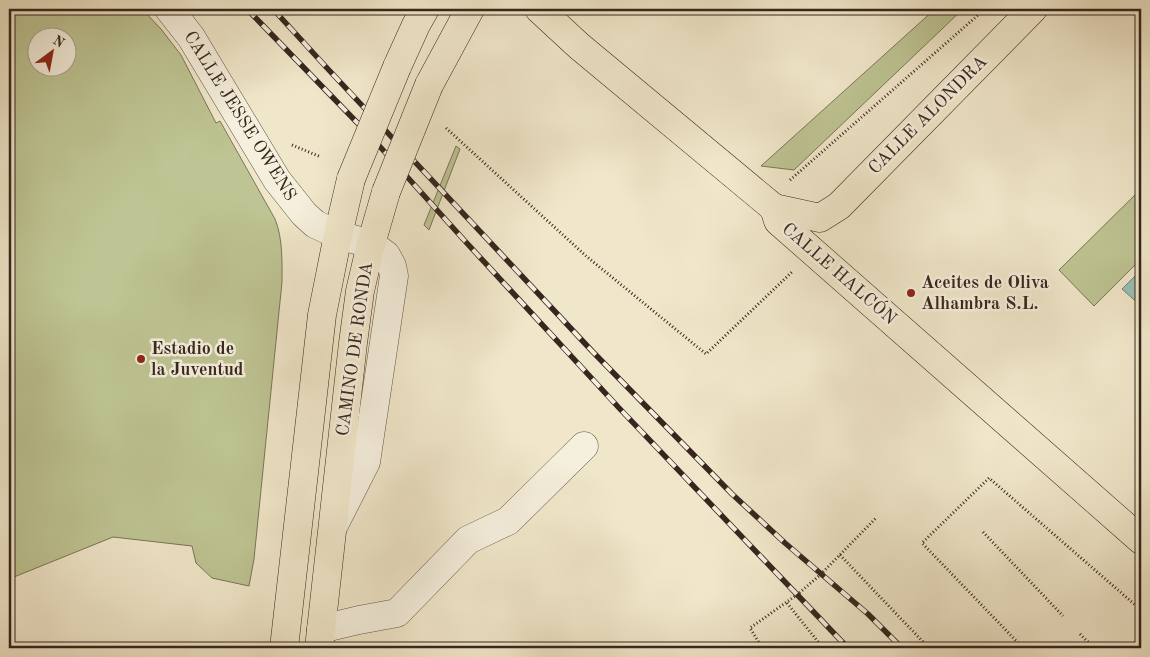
<svg xmlns="http://www.w3.org/2000/svg" width="1150" height="657" font-family="'Old Standard TT',serif">
  <rect width="100%" height="100%" fill="#f0e7ca"/>
  <filter id="stains"><feTurbulence type="fractalNoise" baseFrequency=".004" numOctaves="4"/><feColorMatrix values="0 0 0 0 .2 0 0 0 0 .09 0 0 0 0 .02 0 0 0 .5 -.17"/></filter>
  <radialGradient id="worn" r=".72"><stop offset=".6" stop-color="#630" stop-opacity="0"/><stop offset="1" stop-color="#630" stop-opacity=".3"/></radialGradient>
  <g fill="#bec493" stroke="#7a7558" fill-rule="evenodd">
    <path d="M9,9H142L161,29L181,55L216,123L220,121L275,219C283,239 282,261 282,282L254,559L249,586L212,578L196,563L192,546L113,537L9,579ZM38,38H68V68H38Z"/>
    <polygon points="935,9 963,9 794,170 761,166"/>
    <polygon points="456,146 460,149 429,230 424,225"/>
    <polygon points="1141,189 1141,259 1094,306 1059,270"/>
  </g>
  <polygon fill="#9ac0b7" stroke="#728279" points="1138,273 1141,276 1141,306 1122,289"/>
  <g fill="none" stroke-linecap="round" stroke-linejoin="round">
    <g stroke="#645648" stroke-width="29">
      <g id="minor">
        <polyline points="169,9 191,37 277,180 304,214 315,224 338,235 371,244 386,255 392,266 394,276 366,462 333,527"/>
        <polyline points="321,629 359,620 397,613 468,540 508,521 584,446"/>
      </g>
    </g>
    <g stroke="#36261d" stroke-width="29">
      <g id="major">
        <polyline points="539,9 579,46 774,208 778,221 1141,540"/>
        <polyline points="397,67 416,25 425,9"/>
        <polyline points="429,85 470,9"/>
        <polyline points="774,208 820,218 839,206 1033,9"/>
        <polyline points="284,648 322,315 338,235 351,179"/>
        <polyline points="319,648 353,343 360,291 371,244 386,192"/>
      </g>
    </g>
    <g stroke="#36261d" stroke-width="3" stroke-dasharray="1 2.5" stroke-linecap="butt">
      <polyline points="446,128 586,256 706,354 793,271"/>
      <polyline points="292,145 321,157"/>
      <polyline points="790,180 985,9"/>
      <polyline points="983,532 1063,616"/>
      <polyline points="840,555 929,648"/>
      <polyline points="787,603 823,648"/>
      <polyline points="1080,634 1094,648"/>
      <polyline points="762,648 750,628 798,594 820,575 877,517"/>
      <polyline points="1023,648 922,543 989,478 1141,610"/>
    </g>
    <use href="#minor" stroke="#f5efdd" stroke-width="28"/>
    <use href="#major" stroke="#f0e7ca" stroke-width="28"/>
    <g stroke="#36261d" stroke-width="5.5">
      <g id="rail">
        <polyline points="247,9 374,140 464,240 620,409 848,648"/>
        <polyline points="273,9 327,68 592,351 732,494 785,543 868,614 902,648"/>
      </g>
    </g>
    <use href="#rail" stroke="#f5efdd" stroke-width="4" stroke-dasharray="11" stroke-linecap="butt"/>
    <g stroke="#36261d" stroke-width="29" stroke-linecap="butt">
      <g id="major-bridge">
        <polyline points="351,179 397,67"/>
        <polyline points="386,192 429,85"/>
      </g>
    </g>
    <use href="#major-bridge" stroke="#f0e7ca" stroke-width="28"/>
  </g>
  <g fill="#8f2418" stroke="#f5efdd" stroke-width="2">
    <circle cx="911" cy="293" r="5"/>
    <circle cx="141" cy="359" r="5"/>
  </g>
  <g text-anchor="middle" dominant-baseline="central" stroke-width="5" stroke-linejoin="round" paint-order="stroke">
    <g font-size="18" fill="#36261d" stroke="#f5efdd">
      <text transform="translate(928 115) rotate(-45)">CALLE ALONDRA</text>
      <text transform="translate(240 116) rotate(58)">CALLE JESSE OWENS</text>
      <text transform="translate(839 274) rotate(41)">CALLE HALCÓN</text>
      <text transform="translate(355 349) rotate(-82)">CAMINO DE RONDA</text>
    </g>
    <g font-size="18" font-weight="bold" fill="#36261d" stroke="#f5efdd" text-anchor="start">
      <text x="921" y="283">Aceites de Oliva<tspan x="921" dy="21">Alhambra S.L.</tspan></text>
      <text x="151" y="349">Estadio de<tspan x="151" dy="21">la Juventud</tspan></text>
    </g>
  </g>
  <rect width="1150" height="657" fill="none" stroke="#f0e7ca" stroke-width="30"/>
  <rect x="10" y="10" width="1130" height="637" fill="none" stroke="#36261d" stroke-width="2.5"/>
  <rect x="15" y="15" width="1120" height="627" fill="none" stroke="#36261d"/>
  <g transform="translate(52 52) rotate(32)"><circle r="24" fill="#f5efdd" stroke="#a99f90"/>
  <path d="M0-4L9 19L0 12L-9 19Z" fill="#8f2418"/>
  <text y="-8" font-size="14" font-weight="bold" text-anchor="middle" fill="#36261d">N</text>
  </g>
  <rect width="100%" height="100%" filter="url(#stains)"/>
  <rect width="100%" height="100%" fill="url(#worn)"/>
</svg>
